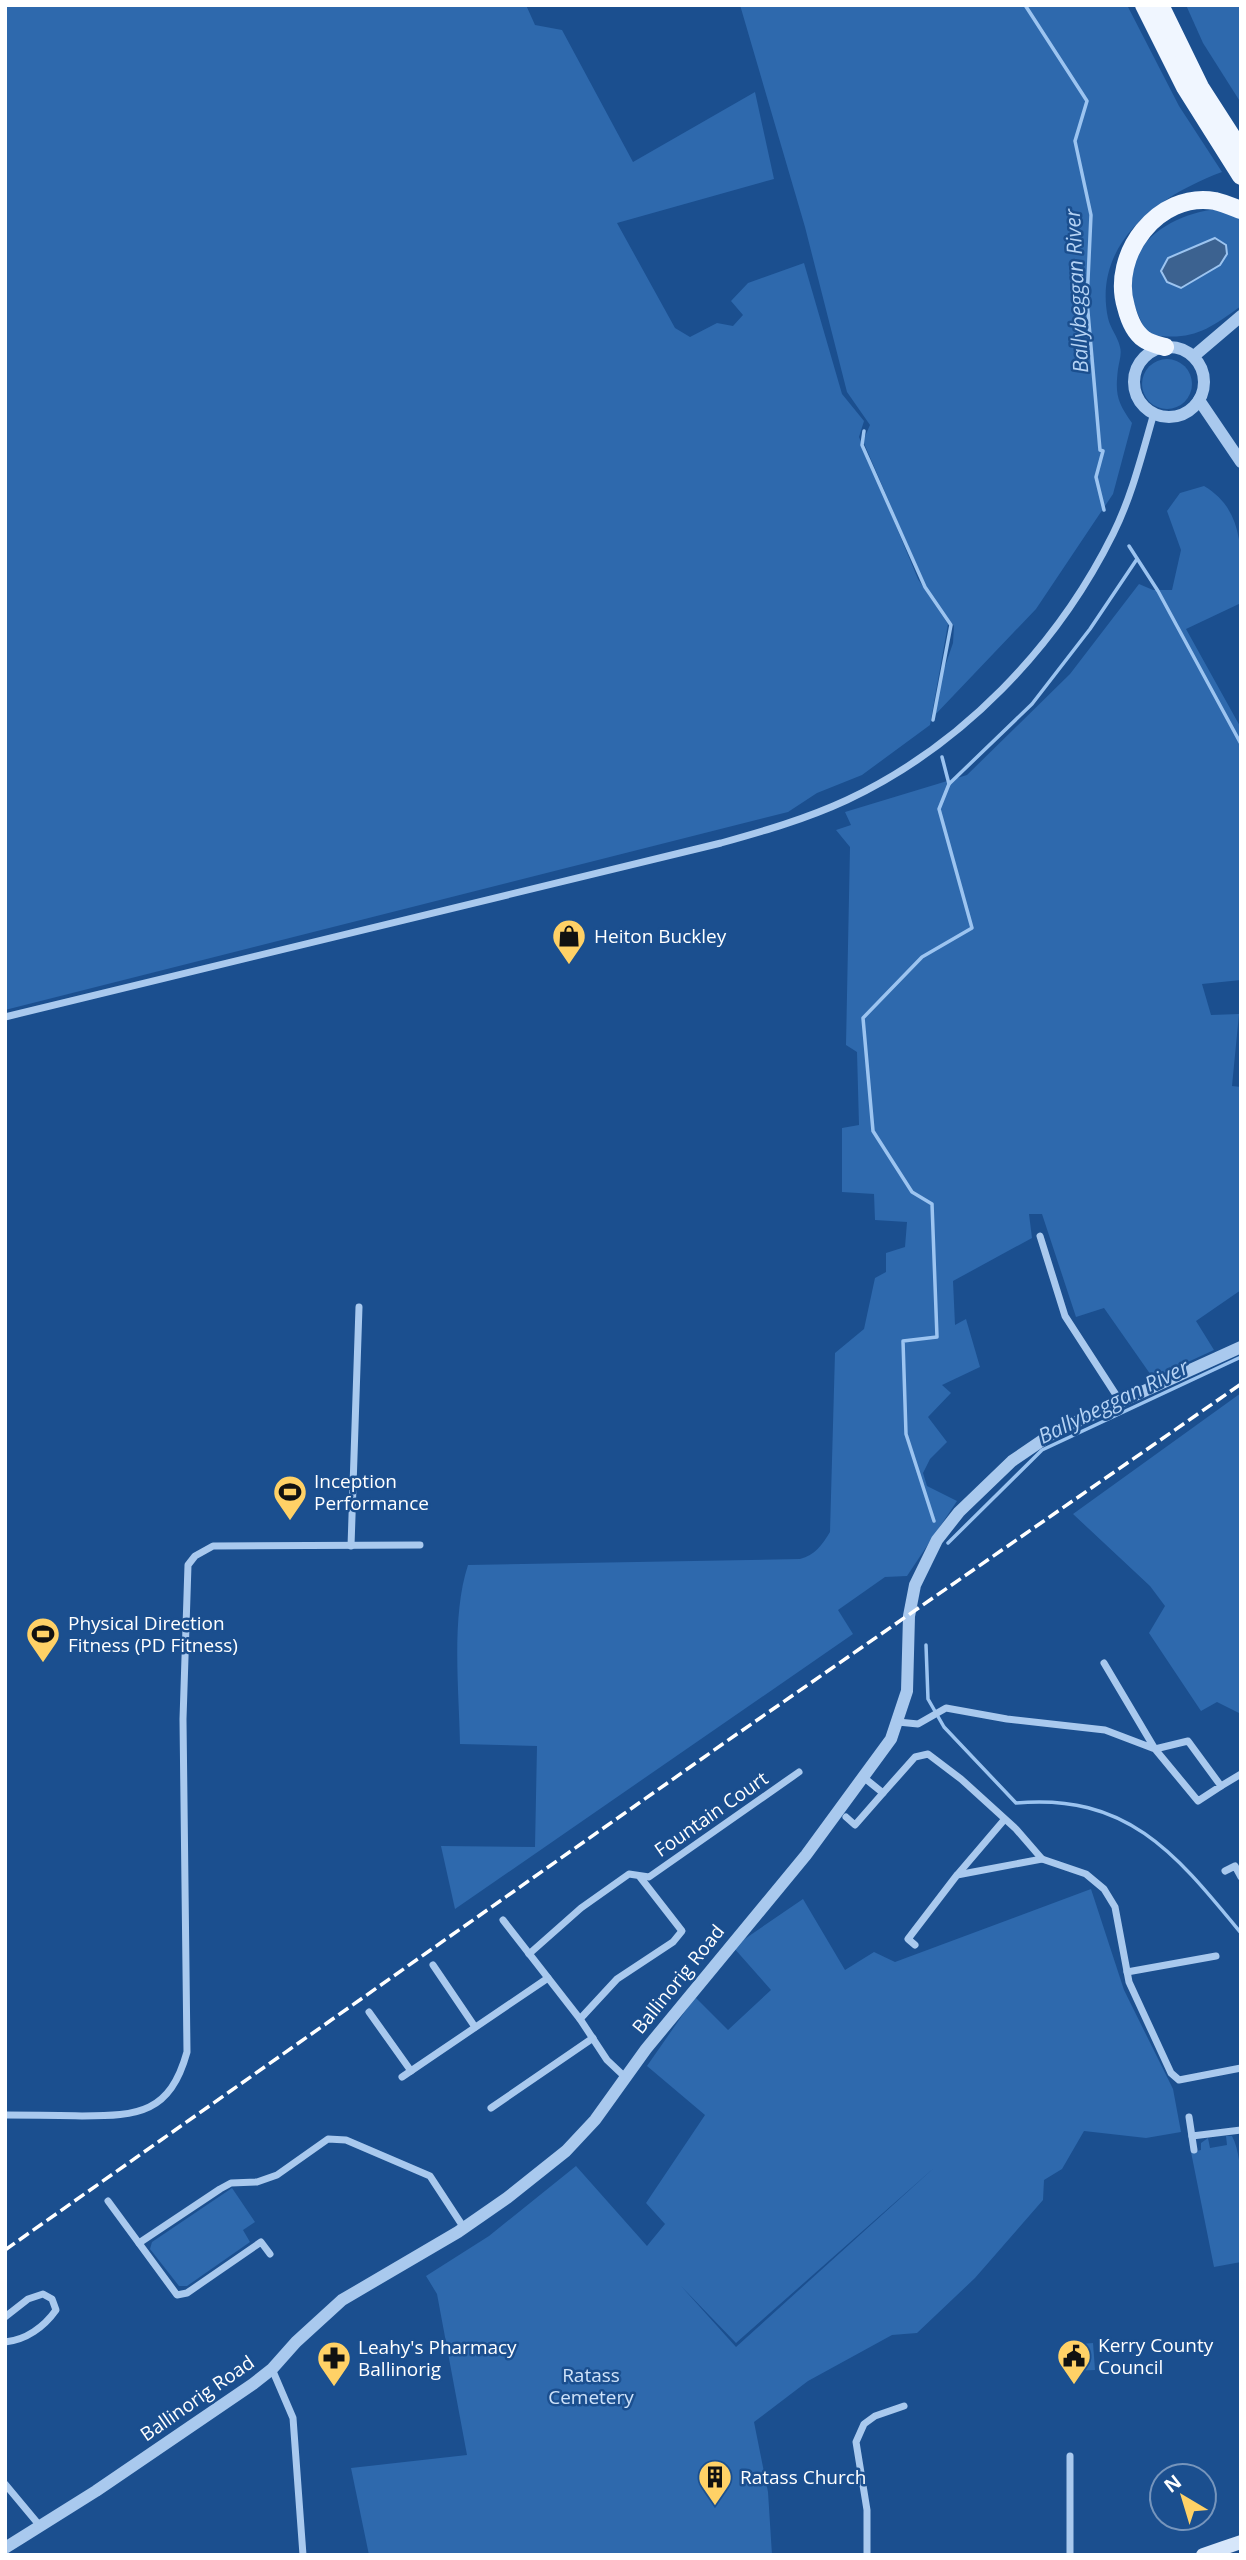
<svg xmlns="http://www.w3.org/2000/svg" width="1246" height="2560" font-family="'Open Sans',sans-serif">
  <rect width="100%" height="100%" fill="#1b4f8f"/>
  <g fill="#2e69ad" fill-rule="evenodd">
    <polygon points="5,5 526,5 535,25 562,30 633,162 755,92 774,179 617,223 675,328 690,337 717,323 733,326 743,315 731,301 748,283 804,263 842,394 864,421 859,437 918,579 948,624 930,725 862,775 817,793 788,812 5,1010"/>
    <path d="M740,5H1127L1179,106L1222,172C1160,195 1092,242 1108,318C1110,328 1118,337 1120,347C1122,354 1119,362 1118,369C1115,394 1117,402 1132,423L1113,494L1036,609L933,717L940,681L953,643L954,626L928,592L863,441L870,425L847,392L805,227Z"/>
    <polygon points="1186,5 1241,5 1241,103 1203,43"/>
    <path d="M1217,209L1241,219V306C1207,331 1190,342 1147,334C1141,320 1132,305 1131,288C1126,240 1177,213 1217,209Z"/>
    <circle cx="1167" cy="384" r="25"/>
    <path d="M1204,486C1246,511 1241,554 1241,603L1186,629L1241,728V980L1202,984L1211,1015L1239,1014L1232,1086L1241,1087V1290L1196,1321L1214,1350L1153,1378L1104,1308L1076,1317L1042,1214H1029L1032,1238L953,1281L955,1325L966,1319L980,1367L942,1385L951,1393L928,1417L947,1442L930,1459L923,1473L927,1486L957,1501L907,1576L885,1577L838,1610L853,1634L455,1909L441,1846L535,1847L537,1746L460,1744C459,1689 451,1617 468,1565L800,1559C815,1555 822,1545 830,1532L835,1353L864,1329L875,1278L886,1272V1253L905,1247L907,1222L875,1220L874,1194L842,1192V1128L859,1125L857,1052L846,1045L850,847L836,830L851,825L845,812L967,775L1070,674L1139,584L1153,590H1172L1181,550L1167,511L1180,493Z"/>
    <polygon points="1241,1393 1241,1714 1217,1702 1201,1711 1149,1633 1165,1606 1150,1586 1073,1514"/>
    <path d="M1091,1889L1124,1990L1173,2089L1181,2132L1146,2138L1084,2131L1062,2169L1044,2180L1043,2200L975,2278L917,2333L892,2335L808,2381L754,2422L768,2492L772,2555H369L351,2468L467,2455L437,2294L426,2276L489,2236L576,2166L647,2246L665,2224L646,2203L705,2115L647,2066L695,1997L728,2030L771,1990L733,1947L803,1899L845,1970L874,1952L895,1962ZM935,2167L736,2347L681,2286L736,2343Z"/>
    <path d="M1226,2136H1232C1246,2161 1241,2231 1241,2262L1214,2267L1191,2152L1201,2150V2143L1208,2138L1210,2148L1227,2145Z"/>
    <polygon points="232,2188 255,2222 243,2230 250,2242 187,2286 179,2286 150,2249 152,2242"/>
    <polygon points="1093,2343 1095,2370 1071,2371 1069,2345"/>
  </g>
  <polygon fill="#3c6290" stroke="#9cc4f0" stroke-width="2" points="1215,238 1226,245 1227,254 1220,265 1181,288 1167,282 1161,271 1168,258"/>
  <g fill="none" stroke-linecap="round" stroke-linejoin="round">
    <g stroke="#9cc4f0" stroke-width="3.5">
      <polyline points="1025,5 1087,101 1075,141 1091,215 1087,301 1100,450 1103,451 1096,477 1104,510"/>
      <polyline points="864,431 862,445 925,587 951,625 933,720"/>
      <polyline points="1129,546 1158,591 1241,744"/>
      <polyline points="949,784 1032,704 1090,629 1137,559"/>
      <polyline points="934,1521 906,1434 903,1341 937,1337 932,1204 912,1192 873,1131 863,1018 922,957 972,928 939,809 949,784 942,757"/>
      <polyline points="948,1543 1042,1450 1241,1357"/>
      <path d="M926,1645L928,1699L944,1727L1016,1803C1128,1793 1176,1854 1241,1933"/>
    </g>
    <g stroke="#a9c9ee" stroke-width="7">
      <path d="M5,1017L721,843C764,831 806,819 847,800C962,746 1057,647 1113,534C1132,496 1142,454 1154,413"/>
      <polyline points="1040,1236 1065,1316 1120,1401"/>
      <polyline points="351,1546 359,1307"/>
      <polyline points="898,1722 918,1724 946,1708 1007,1719 1105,1730 1155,1749 1198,1801 1221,1786 1188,1741 1155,1749 1104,1663"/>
      <polyline points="862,1776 883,1793 915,1757 928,1754 961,1779 1016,1829 1042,1859 1086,1874 1104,1889 1115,1907 1129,1982 1171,2073 1179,2080 1241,2068"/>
      <polyline points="1221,1786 1241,1774"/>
      <polyline points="846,1817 855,1825 883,1793"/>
      <polyline points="1225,1871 1235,1866 1241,1877"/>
      <polyline points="958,1874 1004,1820"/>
      <polyline points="503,1920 580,2019 607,2060 625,2077"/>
      <polyline points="915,1945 908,1939 957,1875 1042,1859"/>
      <polyline points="529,1954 581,1908 629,1874 649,1877 799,1772"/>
      <polyline points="433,1965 475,2027"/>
      <polyline points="1127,1972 1216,1956"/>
      <polyline points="369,2012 411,2071"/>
      <polyline points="580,2019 617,1979 673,1942 682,1931 640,1877"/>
      <polyline points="402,2077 548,1978"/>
      <polyline points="491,2108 593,2038"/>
      <path d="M5,2115C31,2115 57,2115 82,2116C139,2116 170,2113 187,2052L183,1719L188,1565L195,1556L213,1546L420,1545"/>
      <polyline points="1189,2117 1194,2150"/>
      <polyline points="1192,2136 1241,2130"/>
      <polyline points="108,2201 177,2295 187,2293 261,2242 270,2254"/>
      <polyline points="139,2243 220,2189 231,2183 257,2182 277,2175 328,2139 346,2140 430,2176 464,2228"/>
      <path d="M5,2317L28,2299L43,2294L52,2299L56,2310C44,2327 26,2340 5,2342"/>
      <polyline points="272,2369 293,2418 303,2555"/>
      <polyline points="1070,2456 1070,2555"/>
      <polyline points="5,2484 40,2526"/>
      <polyline points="867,2555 867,2510 856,2442 864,2424 875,2416 904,2406"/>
    </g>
    <g stroke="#a9c9ee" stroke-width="12">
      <circle cx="1169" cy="382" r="35"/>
      <polyline points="1194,356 1241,316"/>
      <polyline points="1199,400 1241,462"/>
      <polyline points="5,2548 96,2491 253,2384 272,2369 296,2342 342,2300 458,2232 507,2198 566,2151 595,2120 646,2049 806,1855 891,1739 907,1691 909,1616 915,1585 937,1540 959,1512 1012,1461 1056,1431 1241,1347"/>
    </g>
    <polyline stroke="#d6e6fa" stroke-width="14" points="1203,2555 1241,2542"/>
    <g stroke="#f0f6ff" stroke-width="18">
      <polyline points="1144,5 1185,87 1241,176"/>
      <polyline points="1160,5 1200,87 1241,151"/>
      <path d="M1165,347C1158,345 1149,343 1144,339C1134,332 1129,319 1126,307C1110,255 1158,191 1215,201C1223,203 1233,207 1241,210"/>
    </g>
    <polyline stroke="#fff" stroke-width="3.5" stroke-dasharray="12 5" stroke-linecap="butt" points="5,2250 727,1741 1241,1384"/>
  </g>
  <defs>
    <g id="shop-pin" transform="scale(1.75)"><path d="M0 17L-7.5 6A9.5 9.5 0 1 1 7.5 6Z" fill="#ffd166" stroke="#1b4f8f"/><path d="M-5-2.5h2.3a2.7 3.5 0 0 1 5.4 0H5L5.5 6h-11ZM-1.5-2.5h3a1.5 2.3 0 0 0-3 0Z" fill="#111"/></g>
    <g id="stadium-pin" transform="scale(1.75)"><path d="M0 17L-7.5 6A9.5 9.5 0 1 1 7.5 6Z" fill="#ffd166" stroke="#1b4f8f"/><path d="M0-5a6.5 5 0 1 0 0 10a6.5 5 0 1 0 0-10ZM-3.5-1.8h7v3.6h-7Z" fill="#111"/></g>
    <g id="civic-pin" transform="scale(1.75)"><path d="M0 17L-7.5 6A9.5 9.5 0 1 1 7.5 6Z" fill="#ffd166" stroke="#1b4f8f"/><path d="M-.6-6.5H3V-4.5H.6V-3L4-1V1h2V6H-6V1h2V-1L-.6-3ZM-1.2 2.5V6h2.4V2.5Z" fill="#111"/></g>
    <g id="pharmacy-pin" transform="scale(1.75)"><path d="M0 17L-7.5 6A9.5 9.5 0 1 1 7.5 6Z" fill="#ffd166" stroke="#1b4f8f"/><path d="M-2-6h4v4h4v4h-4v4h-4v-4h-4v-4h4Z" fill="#111"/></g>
    <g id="building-pin" transform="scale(1.75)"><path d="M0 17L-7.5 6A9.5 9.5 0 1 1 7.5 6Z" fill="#ffd166" stroke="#1b4f8f"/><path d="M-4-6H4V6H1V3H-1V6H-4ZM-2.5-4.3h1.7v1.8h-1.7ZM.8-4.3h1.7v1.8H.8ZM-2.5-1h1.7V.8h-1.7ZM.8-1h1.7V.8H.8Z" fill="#111"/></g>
  </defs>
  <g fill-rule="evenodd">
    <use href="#shop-pin" x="569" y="936"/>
    <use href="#stadium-pin" x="290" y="1492"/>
    <use href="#stadium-pin" x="43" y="1634"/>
    <use href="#civic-pin" x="1074" y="2356"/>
    <use href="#pharmacy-pin" x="334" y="2358"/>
    <use href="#building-pin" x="715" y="2477"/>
  </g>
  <g text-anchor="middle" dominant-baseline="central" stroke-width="5" stroke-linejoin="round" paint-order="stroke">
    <g font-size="19" fill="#fff" stroke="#1b4f8f" text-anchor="start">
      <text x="594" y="936">Heiton Buckley</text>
      <text x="314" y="1481">Inception<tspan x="314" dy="22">Performance</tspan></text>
      <text x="68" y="1623">Physical Direction<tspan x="68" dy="22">Fitness (PD Fitness)</tspan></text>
      <text x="1098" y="2345">Kerry County<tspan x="1098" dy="22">Council</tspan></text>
      <text x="358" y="2347">Leahy's Pharmacy<tspan x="358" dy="22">Ballinorig</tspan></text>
      <text x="740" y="2477">Ratass Church</text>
    </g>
    <g font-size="19" fill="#fff" stroke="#1b4f8f">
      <text transform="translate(711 1814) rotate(-35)">Fountain Court</text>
      <text transform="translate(678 1979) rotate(-51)">Ballinorig Road</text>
      <text transform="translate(197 2398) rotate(-35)">Ballinorig Road</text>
    </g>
    <g font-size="19" fill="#cfe3fa" stroke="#1b4f8f">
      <text x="591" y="2375">Ratass<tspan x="591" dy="22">Cemetery</tspan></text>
    </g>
    <g font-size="21" font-style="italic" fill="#b5d3f5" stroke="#1b4f8f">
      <text transform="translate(1076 291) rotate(-93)">Ballybeggan River</text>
      <text transform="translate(1113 1401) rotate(-26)">Ballybeggan River</text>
    </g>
  </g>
  <rect width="1246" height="2560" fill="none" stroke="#ffffff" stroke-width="14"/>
  <g transform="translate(1183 2497) rotate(322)"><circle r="33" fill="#1b4f8f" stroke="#7695bc" stroke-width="2"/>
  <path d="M0-5L12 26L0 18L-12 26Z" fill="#ffd166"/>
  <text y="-10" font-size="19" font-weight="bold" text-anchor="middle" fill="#ffffff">N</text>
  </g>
</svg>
